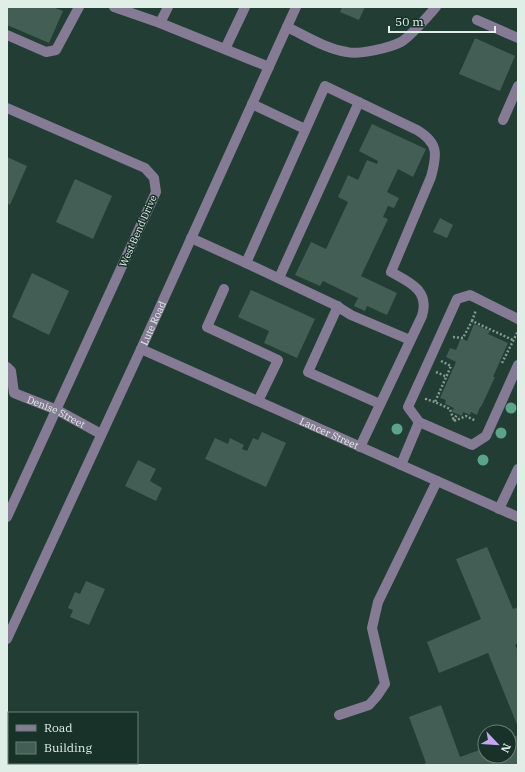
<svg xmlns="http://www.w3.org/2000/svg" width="525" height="772" font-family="'IBM Plex Serif',serif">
  <rect width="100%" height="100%" fill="#223d33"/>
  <g fill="#435e54">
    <polygon points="7,7 53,7 63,11 49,43 7,25"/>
    <polygon points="342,7 365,7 359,20 340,12"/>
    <polygon points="475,38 515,56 500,91 459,74"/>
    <polygon points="372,124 426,149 413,177 398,169 387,192 399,198 394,208 388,206 383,217 388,219 361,276 397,293 387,315 367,306 365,311 354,306 358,298 323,281 320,286 295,275 311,242 326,249 348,202 338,197 348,175 358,180 367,160 377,164 378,161 359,151"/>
    <polygon points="7,157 27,166 10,205 7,203"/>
    <polygon points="75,179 112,196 93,239 56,222"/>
    <polygon points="440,218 453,225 447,238 433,232"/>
    <polygon points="32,273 69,291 49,335 12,317"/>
    <polygon points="251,290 315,319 297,358 264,343 269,331 238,317"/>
    <polygon points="474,324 490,331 488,334 508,343 493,377 495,377 481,407 480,407 477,415 471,412 470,415 463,412 462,416 452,412 454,408 445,404 446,400 440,398 456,362 446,357 450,348 456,350 461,338 467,341"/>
    <polygon points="262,432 286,443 266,487 205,459 215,438 228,444 230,438 244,445 242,449 247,451 253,438 258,440"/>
    <polygon points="138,460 156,469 150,481 162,488 156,501 125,486"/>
    <polygon points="487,547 513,609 518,607 518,643 515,645 518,651 518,727 488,653 439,673 427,642 481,619 456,559"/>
    <polygon points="86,581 105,589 89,625 70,617 73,610 68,608 75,592 80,594"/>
    <polygon points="441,705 460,757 485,748 485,756 509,756 509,739 518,735 518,765 421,765 426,763 409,717"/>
    <polygon points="9,731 9,743 7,742 7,735"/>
    <polygon points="7,755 9,756 9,763 15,763 14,765 7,765"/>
  </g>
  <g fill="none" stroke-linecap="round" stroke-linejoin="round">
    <g stroke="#849990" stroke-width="2.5" stroke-dasharray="2 2" stroke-linecap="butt">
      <polyline points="472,321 476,310"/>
      <polyline points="453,337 463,338 472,321 513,340"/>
      <polyline points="441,361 451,366 435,402 450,409 454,421 466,416 476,421"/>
      <polyline points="502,363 518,331"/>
      <polyline points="436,372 447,377"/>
      <polyline points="426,400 426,399 435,402"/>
      <polyline points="454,421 457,414"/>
    </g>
    <g stroke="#857b94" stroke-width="10">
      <polyline points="114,7 160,23 269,67"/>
      <polyline points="477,20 518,38"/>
      <polyline points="160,23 168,7"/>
      <path d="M287,27C306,36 326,49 347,52C359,55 389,48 401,42C411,36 428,16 436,7"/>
      <polyline points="7,35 46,52 56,50 79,7"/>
      <polyline points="225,49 245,7"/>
      <polyline points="252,104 305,129"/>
      <polyline points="7,108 145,168 154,178 156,192 7,517"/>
      <polyline points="503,120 518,86"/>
      <polyline points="191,238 246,263"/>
      <polyline points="279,278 359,102"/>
      <polyline points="224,289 207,327 278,360 258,401"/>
      <polyline points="338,306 308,372 380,404"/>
      <polyline points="518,319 470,295 457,299 408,407 419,422 472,445 486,436 518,365"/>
      <path id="s1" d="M141,349L518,517"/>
      <path id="s2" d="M7,367L11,371L14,393L57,410L101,434"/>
      <path d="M360,447L422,316C430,290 409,282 391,272L431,177C437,155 439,143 417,130L325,86L246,263L335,305L351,315L410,340"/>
      <polyline points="401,465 419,422"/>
      <polyline points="499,509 518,469"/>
      <path id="s3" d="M7,639L141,349L296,7"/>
      <polyline points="339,715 369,705 377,696 385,684 372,628 378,602 437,481"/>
    </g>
  </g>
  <g fill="#5ba48a">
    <circle cx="511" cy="408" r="5.5"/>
    <circle cx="397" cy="429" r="5.5"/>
    <circle cx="501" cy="433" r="5.5"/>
    <circle cx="483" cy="460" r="5.5"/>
  </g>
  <g text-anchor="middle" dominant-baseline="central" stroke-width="3" stroke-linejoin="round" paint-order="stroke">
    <g font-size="10" fill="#dfefe8" stroke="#183229">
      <text transform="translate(138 231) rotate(-66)">West Bend Drive</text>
      <text stroke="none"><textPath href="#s3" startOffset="348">Lute Road</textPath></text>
      <text stroke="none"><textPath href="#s2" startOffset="74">Denise Street</textPath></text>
      <text stroke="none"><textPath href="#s1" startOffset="206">Lancer Street</textPath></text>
    </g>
  </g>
  <rect width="525" height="772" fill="none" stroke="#dfefe8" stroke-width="16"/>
  <rect x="8" y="712" width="130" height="52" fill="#183229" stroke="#687e75"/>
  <rect x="16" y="725" width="20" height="6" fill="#857b94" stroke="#687e75"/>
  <text x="44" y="732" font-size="12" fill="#dfefe8">Road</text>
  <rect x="16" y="742" width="20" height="12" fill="#435e54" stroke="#687e75"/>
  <text x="44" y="752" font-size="12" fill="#dfefe8">Building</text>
  <g transform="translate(497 744) rotate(115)"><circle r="19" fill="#183229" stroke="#687e75"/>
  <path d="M0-3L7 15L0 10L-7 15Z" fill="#c5a6f0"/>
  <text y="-6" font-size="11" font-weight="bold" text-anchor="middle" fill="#dfefe8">N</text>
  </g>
  <path d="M389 26v6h106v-6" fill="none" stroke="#dfefe8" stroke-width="2"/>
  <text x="395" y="26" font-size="12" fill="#dfefe8" stroke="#183229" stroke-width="3" paint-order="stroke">50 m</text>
</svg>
